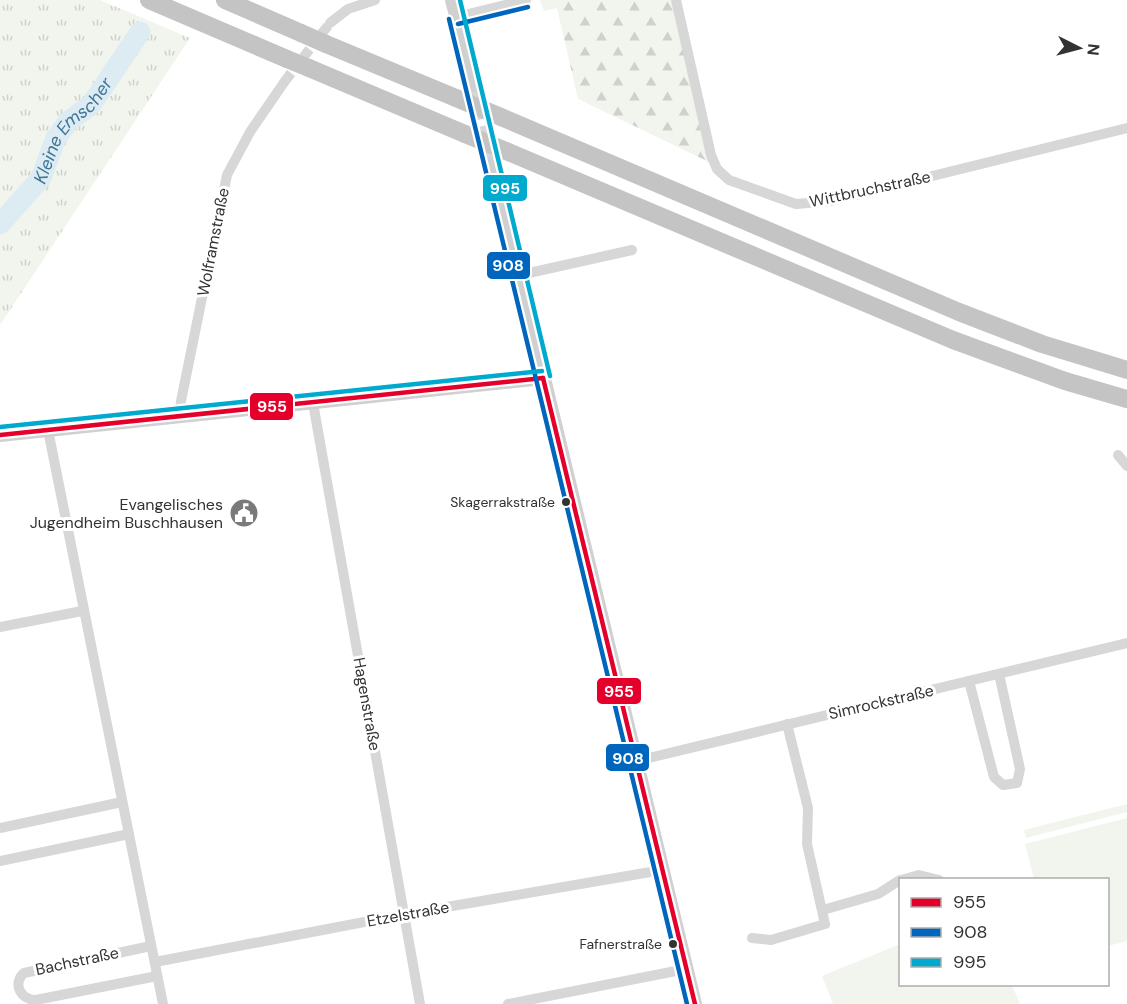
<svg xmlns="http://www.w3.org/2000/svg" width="1127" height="1004" font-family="'DM Sans',sans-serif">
  <defs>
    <pattern id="grass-tufts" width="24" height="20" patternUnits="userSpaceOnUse" patternTransform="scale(1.5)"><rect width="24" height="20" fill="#f1f5ed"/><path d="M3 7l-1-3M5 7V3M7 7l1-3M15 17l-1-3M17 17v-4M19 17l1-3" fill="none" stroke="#cfd2cc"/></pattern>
    <pattern id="forest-firs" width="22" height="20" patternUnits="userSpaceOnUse" patternTransform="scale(1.5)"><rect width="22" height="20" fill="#f1f5ed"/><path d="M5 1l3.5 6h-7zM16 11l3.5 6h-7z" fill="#cfd2cc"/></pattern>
  </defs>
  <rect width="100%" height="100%" fill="#fff"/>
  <polygon fill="url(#grass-tufts)" points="0,0 100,0 190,38 0,325"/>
  <polygon fill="url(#forest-firs)" points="540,0 672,0 709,162 578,99 557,8 544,11"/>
  <g fill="#f1f5ed">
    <polygon points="1127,804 1127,812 1026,838 1024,830"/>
    <polygon points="1127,818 1127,941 1108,946 1108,880 1034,879 1025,844"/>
    <polygon points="900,944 900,984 1012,985 1020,1004 833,1004 822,976"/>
  </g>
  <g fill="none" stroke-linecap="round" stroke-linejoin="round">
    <path stroke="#ddebf3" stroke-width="21" id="s1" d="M0,224L41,178L56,138L69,121L91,105L140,32"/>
    <polyline stroke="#d6d6d6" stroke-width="10" stroke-dasharray="10 5" stroke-linecap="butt" points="285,81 330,23"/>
    <polyline stroke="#d6d6d6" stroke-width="14" stroke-dasharray="14 7" stroke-linecap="butt" points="474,85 492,163"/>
    <g stroke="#d7d7d7" stroke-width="10">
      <polyline points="676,0 711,155 717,169 729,180 796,204 831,201 1127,128"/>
      <polyline points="456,17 526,0"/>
      <polyline points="330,23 348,9 375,0"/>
      <polyline points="520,275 632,250"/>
      <polyline points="313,403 420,1004"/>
      <polyline points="180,417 181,401 227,175 250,132 285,81"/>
      <polyline points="48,430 163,1004"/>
      <polyline points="1118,455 1127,466"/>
      <polyline points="0,627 82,611"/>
      <polyline points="969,681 994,777 1003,785 1017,783 1020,769 999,674"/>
      <polyline points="636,761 1127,643"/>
      <polyline points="0,828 122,802"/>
      <polyline points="0,861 129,834"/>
      <polyline points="901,880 919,875 939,880"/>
      <polyline points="823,910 878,894 900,880"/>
      <polyline points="752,938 771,940 825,924 807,844 808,808 787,724"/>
      <path d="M151,946L24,973C12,984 21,1000 36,1000L157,976"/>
      <polyline points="155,962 406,914 662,870"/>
      <polyline points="508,1004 686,969"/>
    </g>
    <g stroke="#d0d0d0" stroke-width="14">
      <polyline points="452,0 474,85"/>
      <polyline points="492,163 695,1004"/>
      <polyline points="0,435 543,378"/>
    </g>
    <g stroke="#c4c4c4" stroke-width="18">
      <polyline points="149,0 287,59"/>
      <polyline points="225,0 301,33"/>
      <polyline points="326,44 456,98"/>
      <polyline points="309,68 465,134"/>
      <polyline points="501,117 959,312 1042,344 1127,370"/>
      <polyline points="506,151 953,340 1065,381 1127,399"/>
    </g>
    <g stroke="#c4c4c4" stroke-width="18">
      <polyline points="301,33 326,44"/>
      <polyline points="287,59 309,68"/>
      <polyline points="456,98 501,117"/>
      <polyline points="465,134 506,151"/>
    </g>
    <g stroke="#fff" stroke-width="9">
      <g id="bus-1">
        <polyline points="543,378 695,1004"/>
        <polyline points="0,435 543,378"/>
      </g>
    </g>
    <g stroke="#fff" stroke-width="9">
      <g id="bus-2">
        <polyline points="449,19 687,1004"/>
        <polyline points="458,24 528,7"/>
      </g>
    </g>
    <g stroke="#fff" stroke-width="9">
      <g id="bus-3">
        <polyline points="460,0 550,376"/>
        <polyline points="0,427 542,371"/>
      </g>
    </g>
    <use href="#bus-1" stroke="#e4002b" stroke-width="4.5"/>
    <use href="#bus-2" stroke="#0065bd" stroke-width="4.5"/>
    <use href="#bus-3" stroke="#00a9ce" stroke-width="4.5"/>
  </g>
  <defs>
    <g id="civic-disc" transform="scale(1.5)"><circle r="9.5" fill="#7a7a7a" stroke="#fff"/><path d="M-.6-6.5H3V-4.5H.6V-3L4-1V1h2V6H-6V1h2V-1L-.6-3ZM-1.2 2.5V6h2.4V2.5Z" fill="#fff"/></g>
  </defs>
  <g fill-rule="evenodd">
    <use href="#civic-disc" x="244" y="513"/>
  </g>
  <g fill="#333" stroke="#fff" stroke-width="2">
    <circle cx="566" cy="502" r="5"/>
    <circle cx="673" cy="944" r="5"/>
  </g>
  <g text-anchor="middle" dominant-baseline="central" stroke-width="6" stroke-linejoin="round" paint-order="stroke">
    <g font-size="14" fill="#333" stroke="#fff" text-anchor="end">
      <text x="555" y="502">Skagerrakstraße</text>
      <text x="662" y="944">Fafnerstraße</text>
    </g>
    <g font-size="16" fill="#333" stroke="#fff">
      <text transform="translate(870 189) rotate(-12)">Wittbruchstraße</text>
      <text transform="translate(213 242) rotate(-79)">Wolframstraße</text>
      <text transform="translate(881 702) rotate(-13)">Simrockstraße</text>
      <text transform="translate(367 704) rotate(80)">Hagenstraße</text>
      <text transform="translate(408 914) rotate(-10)">Etzelstraße</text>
      <text transform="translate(77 961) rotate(-12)">Bachstraße</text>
    </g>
    <g font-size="16" fill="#333" stroke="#fff" text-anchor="end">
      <text x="223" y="504">Evangelisches<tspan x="223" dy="18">Jugendheim Buschhausen</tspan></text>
    </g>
    <g font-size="18" font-style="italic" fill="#3f7597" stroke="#fff">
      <text stroke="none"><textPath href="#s1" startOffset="120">Kleine Emscher</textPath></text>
    </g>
  </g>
  <g stroke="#fff" stroke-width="2">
    <rect x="482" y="174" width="46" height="28" rx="6" fill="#00a9ce"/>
    <rect x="486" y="251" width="45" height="29" rx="6" fill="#0065bd"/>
    <rect x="249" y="392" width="45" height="29" rx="6" fill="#e4002b"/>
    <rect x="596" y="677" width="46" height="28" rx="6" fill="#e4002b"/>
    <rect x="605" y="743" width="45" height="29" rx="6" fill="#0065bd"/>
  </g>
  <g font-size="16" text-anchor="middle" font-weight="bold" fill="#fff">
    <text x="505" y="194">995</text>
    <text x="508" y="271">908</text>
    <text x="272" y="412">955</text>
    <text x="619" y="697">955</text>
    <text x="628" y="764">908</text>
  </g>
  <rect x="899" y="878" width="210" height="108" fill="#ffffff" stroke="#adadad" stroke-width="1.5"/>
  <rect x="911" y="898" width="30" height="9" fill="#e4002b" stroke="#adadad" stroke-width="1.5"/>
  <text x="953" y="908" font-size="18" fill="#333333">955</text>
  <rect x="911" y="928" width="30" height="9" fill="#0065bd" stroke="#adadad" stroke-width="1.5"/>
  <text x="953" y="938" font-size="18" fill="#333333">908</text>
  <rect x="911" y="958" width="30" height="9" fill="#00a9ce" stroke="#adadad" stroke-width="1.5"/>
  <text x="953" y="968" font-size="18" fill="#333333">995</text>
  <g transform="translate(1079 48) rotate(96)" stroke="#ffffff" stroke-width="4.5" paint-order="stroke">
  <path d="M0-4.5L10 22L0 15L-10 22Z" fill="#333333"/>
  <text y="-9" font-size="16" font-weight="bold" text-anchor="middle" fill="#333333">N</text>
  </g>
</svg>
